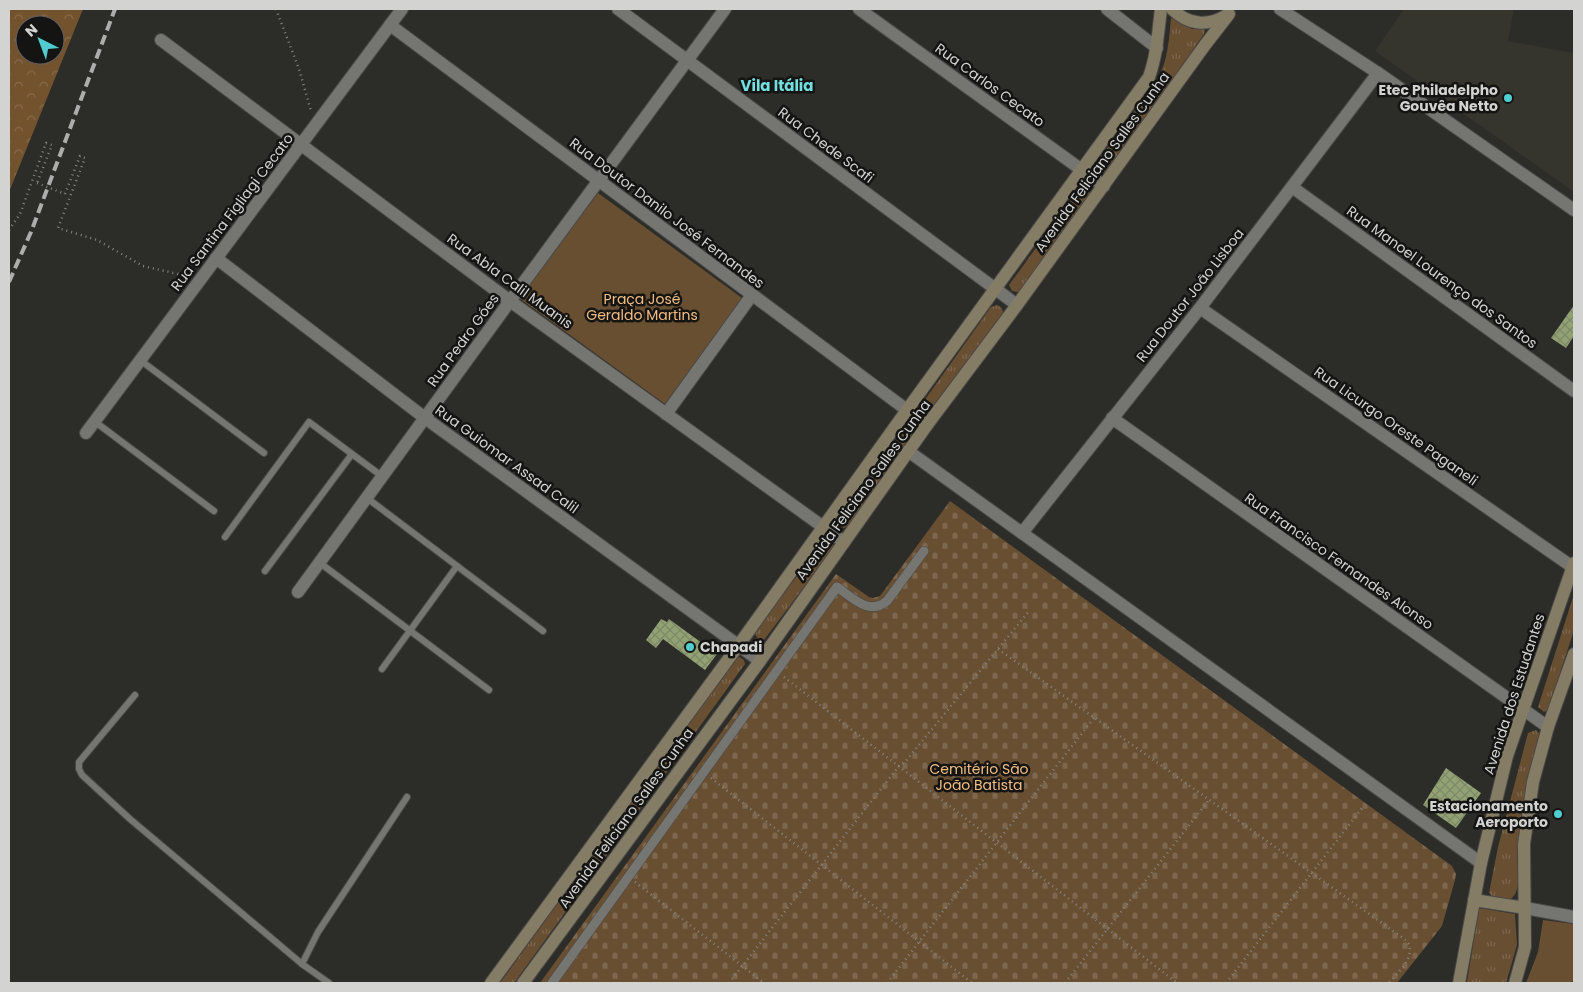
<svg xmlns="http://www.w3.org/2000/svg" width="1583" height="992" font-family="Poppins,sans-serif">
  <defs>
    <pattern id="grass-tufts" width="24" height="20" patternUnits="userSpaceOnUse" patternTransform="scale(1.25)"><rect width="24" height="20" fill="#694f32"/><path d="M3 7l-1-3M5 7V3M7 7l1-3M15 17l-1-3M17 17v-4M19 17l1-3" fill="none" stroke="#7e674f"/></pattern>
    <pattern id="forest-crowns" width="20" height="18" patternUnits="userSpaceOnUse" patternTransform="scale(1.25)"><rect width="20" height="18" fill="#73532e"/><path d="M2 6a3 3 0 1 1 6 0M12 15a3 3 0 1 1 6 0" fill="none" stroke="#866b4b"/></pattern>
    <pattern id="cemetery-stones" width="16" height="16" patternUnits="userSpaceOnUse" patternTransform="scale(1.25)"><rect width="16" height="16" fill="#694f32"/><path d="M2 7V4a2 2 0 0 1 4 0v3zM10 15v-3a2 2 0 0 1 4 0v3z" fill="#7e674f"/></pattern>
    <pattern id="building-cross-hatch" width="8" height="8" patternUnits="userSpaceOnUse" patternTransform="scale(1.25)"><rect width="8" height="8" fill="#93a274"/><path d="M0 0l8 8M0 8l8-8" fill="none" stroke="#7e8967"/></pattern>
  </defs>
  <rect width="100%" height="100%" fill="#2c2c29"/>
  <polygon fill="#36352d" points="1404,9 1514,9 1508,41 1574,53 1574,192 1375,51"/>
  <g fill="url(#grass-tufts)">
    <path d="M1171,18L1192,29H1205L1204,34L1108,172L1101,173L1097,170V162L1158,79C1168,59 1169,40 1171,18Z"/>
    <polygon points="1083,188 1088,189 1090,193 1022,291 1017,292 1012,291 1009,285 1079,189"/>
    <polygon points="997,305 1002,308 1003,313 937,404 931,409 926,407 924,401 991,307"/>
    <polygon points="910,422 916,424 919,429 848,527 843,528 840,524 840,519"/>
    <polygon points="828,539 832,541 834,547 764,640 760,641 754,633 824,540"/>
    <polygon points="1574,594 1574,630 1548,710 1544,712 1538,707"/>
    <polygon points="739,657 744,660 745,664 514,983 500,983 735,658"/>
    <path d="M1536,730L1540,735C1528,775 1519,815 1517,856C1517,872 1523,889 1510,900L1495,899L1489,893L1498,847L1528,733Z"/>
    <polygon points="1479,908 1515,914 1517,945 1506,983 1473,983 1467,982"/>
  </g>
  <path fill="url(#forest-crowns)" fill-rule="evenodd" d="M9,9H83L9,192ZM25,25H55V55H25Z"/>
  <polygon fill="url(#cemetery-stones)" points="950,501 1452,866 1456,874 1455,880 1442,926 1397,983 540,983 836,574 869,597 873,598 880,596"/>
  <g fill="#694f32">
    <polygon points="598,193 742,298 665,404 519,298"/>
    <polygon points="1543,920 1574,924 1574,979 1571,983 1526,983 1538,952"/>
  </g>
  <g fill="url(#building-cross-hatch)">
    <polygon points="1574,305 1574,336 1566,348 1551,338"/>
    <polygon points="661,619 667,622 669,619 717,654 705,670 663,639 656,648 646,640"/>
    <polygon points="1446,768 1481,793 1456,828 1423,805"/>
  </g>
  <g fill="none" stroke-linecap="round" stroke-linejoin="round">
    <g stroke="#494948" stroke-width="8">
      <g id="service">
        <polyline points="140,360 264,453"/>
        <polyline points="94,421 214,511"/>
        <polyline points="367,498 543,631"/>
        <polyline points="225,537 309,422 383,477"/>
        <polyline points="320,563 489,690"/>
        <polyline points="265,571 352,454"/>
        <polyline points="382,669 457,566"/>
        <polyline points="135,695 79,762 79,769 82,775 130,819 302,964"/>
        <polyline points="329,983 302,964 318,932 407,797"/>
      </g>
    </g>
    <g stroke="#494948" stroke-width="10">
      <path id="pedestrian" d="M552,983L837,587C853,598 869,616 887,601L924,551"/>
    </g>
    <g stroke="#494948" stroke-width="14">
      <g id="minor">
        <polyline points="618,9 1017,305"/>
        <polyline points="859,9 1104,186"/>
        <polyline points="1107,9 1157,48"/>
        <polyline points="390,25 927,425"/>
        <polyline points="161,40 510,301 844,542"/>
        <polyline points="1292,187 1574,391"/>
        <polyline points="216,258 425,418 760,661"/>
        <polyline points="1200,308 1574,568"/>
        <polyline points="666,414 752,295"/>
        <polyline points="1112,418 1548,727"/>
        <polyline points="86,433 402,9"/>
        <polyline points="1022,533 1200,308 1378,73"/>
        <polyline points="298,592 510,301 725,9"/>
        <polyline points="1525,908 1574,917"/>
      </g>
    </g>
    <g stroke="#494948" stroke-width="14">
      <g id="tertiary">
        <polyline points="1280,9 1378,73 1574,210"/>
        <polyline points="908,451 1481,863"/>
      </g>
    </g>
    <g stroke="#494948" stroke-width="14">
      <g id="secondary">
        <path d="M1172,9C1188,25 1208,27 1227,15"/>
        <polyline points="1474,900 1525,908"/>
        <path d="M491,983L738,646L907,410L1149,77C1157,55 1158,32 1161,9"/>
        <polyline points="523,983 760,661 927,425 1017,305 1205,45 1229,14"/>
        <polyline points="1459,983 1481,863 1507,756 1574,563"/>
        <polyline points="1515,983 1525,947 1524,844 1533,782 1548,727 1574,654"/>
      </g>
    </g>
    <g stroke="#858583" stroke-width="2.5" stroke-dasharray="1 4" stroke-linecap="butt">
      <polyline points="276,9 299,69 311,111"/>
      <polyline points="65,194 80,156 85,158 58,228 97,240 143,266 187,276"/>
      <polyline points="9,230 20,214 46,143 52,145 37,183"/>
      <path d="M998,649L1407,941C1417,957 1398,972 1389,983"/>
      <polyline points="784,677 1177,983"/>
      <polyline points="711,778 972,983"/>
      <polyline points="635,882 764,983"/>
      <polyline points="729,983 899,766 905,762 1030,610"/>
      <polyline points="887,983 1094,718"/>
      <polyline points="1065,983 1209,800"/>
      <polyline points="1226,983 1363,807"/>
    </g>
    <use href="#service" stroke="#757572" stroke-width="6"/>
    <use href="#pedestrian" stroke="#757572" stroke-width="9"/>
    <use href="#minor" stroke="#757572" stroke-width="12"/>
    <use href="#tertiary" stroke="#757572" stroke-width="12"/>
    <use href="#secondary" stroke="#857c65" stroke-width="12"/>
    <polyline stroke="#adadac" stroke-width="4" stroke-dasharray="10 5" stroke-linecap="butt" points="9,282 31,232 115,9"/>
    <polyline stroke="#858583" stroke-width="2.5" stroke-dasharray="1 4" stroke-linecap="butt" points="37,183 65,194"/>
  </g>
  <g fill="#52cdcf" stroke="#141413" stroke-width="2">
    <circle cx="1508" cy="98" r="5"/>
    <circle cx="690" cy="647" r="5"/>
    <circle cx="1558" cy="814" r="5"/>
  </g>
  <g text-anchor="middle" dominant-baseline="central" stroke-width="5" stroke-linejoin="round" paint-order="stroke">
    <g font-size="14" fill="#d3d3d2" stroke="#141413">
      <text transform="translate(990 85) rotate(36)">Rua Carlos Cecato</text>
      <text transform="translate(826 145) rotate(37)">Rua Chede Scafi</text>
      <text transform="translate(1102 162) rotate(-54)">Avenida Feliciano Salles Cunha</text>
      <text transform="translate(232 212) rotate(-53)">Rua Santina Figliagi Cecato</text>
      <text transform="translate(667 213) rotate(37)">Rua Doutor Danilo José Fernandes</text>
      <text transform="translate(1442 277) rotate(36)">Rua Manoel Lourenço dos Santos</text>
      <text transform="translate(510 281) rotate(36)">Rua Abla Calil Muanis</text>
      <text transform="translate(1190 295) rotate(-52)">Rua Doutor João Lisboa</text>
      <text transform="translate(463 340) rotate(-54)">Rua Pedro Góes</text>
      <text transform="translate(1396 426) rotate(35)">Rua Licurgo Oreste Paganeli</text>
      <text transform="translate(507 459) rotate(36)">Rua Guiomar Assad Calil</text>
      <text transform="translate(863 490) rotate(-54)">Avenida Feliciano Salles Cunha</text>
      <text transform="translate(1339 561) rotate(35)">Rua Francisco Fernandes Alonso</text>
      <text transform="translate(1514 694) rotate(-72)">Avenida dos Estudantes</text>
      <text transform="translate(626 818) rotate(-54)">Avenida Feliciano Salles Cunha</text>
    </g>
    <g font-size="14" font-weight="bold" fill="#d3d3d2" stroke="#141413" text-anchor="end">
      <text x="1498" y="90">Etec Philadelpho<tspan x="1498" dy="16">Gouvêa Netto</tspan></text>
      <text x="700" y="647" text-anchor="start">Chapadi</text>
      <text x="1548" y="806">Estacionamento<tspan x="1548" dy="16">Aeroporto</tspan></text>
    </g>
    <g font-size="14" fill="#f3bd82" stroke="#141413">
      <text x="642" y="299">Praça José<tspan x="642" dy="16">Geraldo Martins</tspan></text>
      <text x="979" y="769">Cemitério São<tspan x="979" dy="16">João Batista</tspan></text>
    </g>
    <g font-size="15" font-weight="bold" fill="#72dfe0" stroke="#141413">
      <text x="777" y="85">Vila Itália</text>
    </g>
  </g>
  <rect width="1583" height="992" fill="none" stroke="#d3d3d2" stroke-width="20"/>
  <g transform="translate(40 40) rotate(318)"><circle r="24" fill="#141413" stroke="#60605f"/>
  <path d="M0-4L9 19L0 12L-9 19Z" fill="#52cdcf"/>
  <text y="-8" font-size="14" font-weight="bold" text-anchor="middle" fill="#d3d3d2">N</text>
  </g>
</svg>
